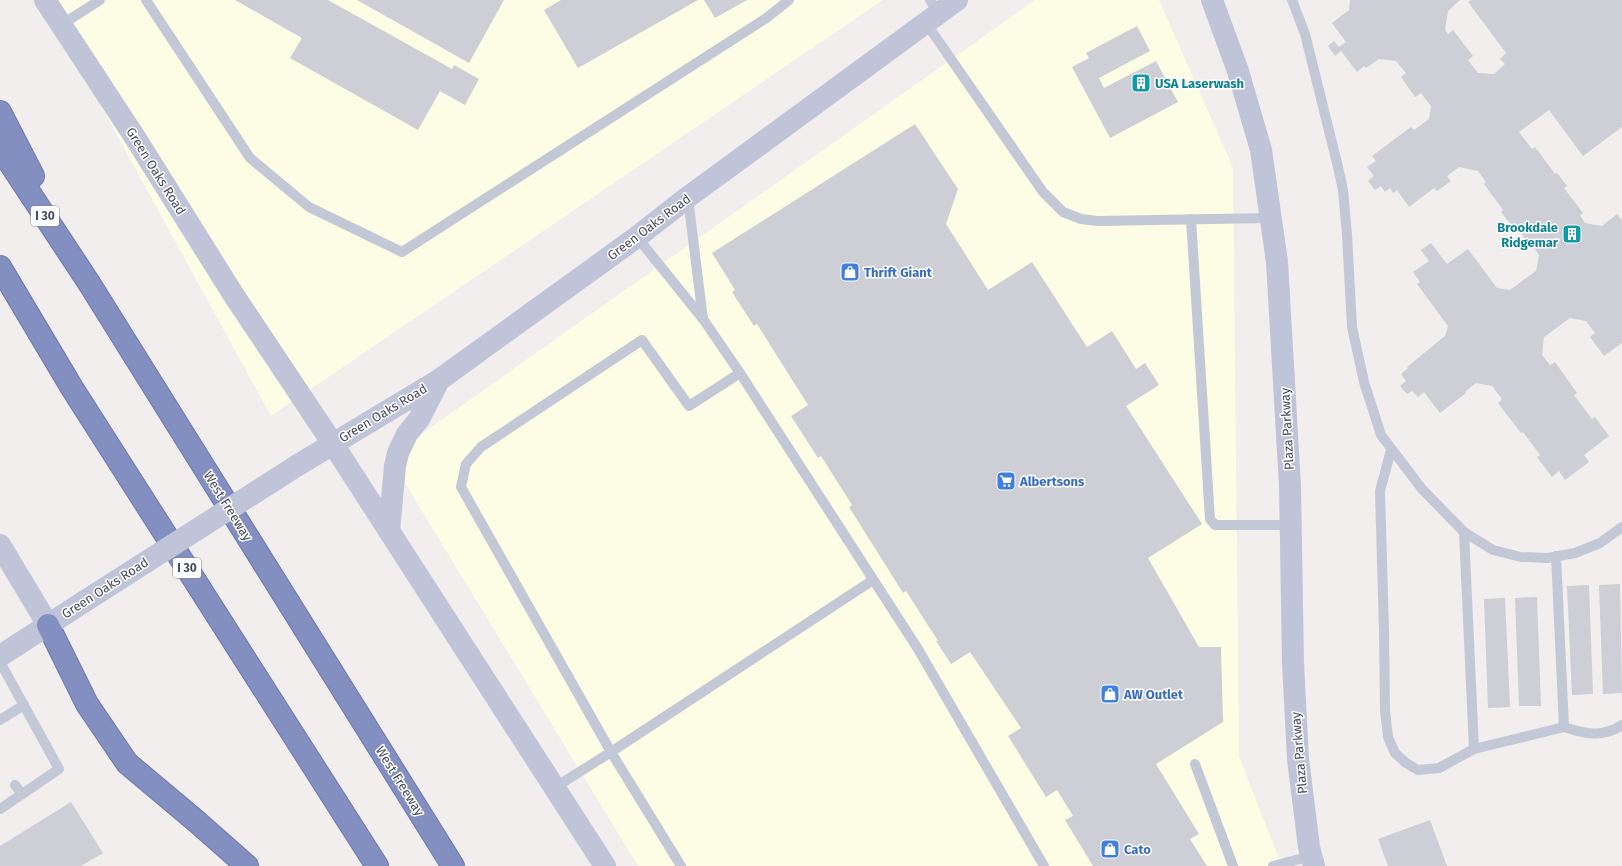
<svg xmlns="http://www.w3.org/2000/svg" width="1622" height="866" font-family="'Fira Sans',sans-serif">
  <rect width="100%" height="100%" fill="#f1eeed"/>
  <g fill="#fdfde5">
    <polygon points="43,0 883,0 271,416"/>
    <polygon points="1035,0 1159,0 1233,168 1239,757 1282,866 638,866 389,457"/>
  </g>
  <g fill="#cdced6">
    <polygon points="235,0 328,0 452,69 454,65 479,79 465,105 440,91 418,130 290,58 302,38"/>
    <polygon points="357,0 504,0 469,63"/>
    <polygon points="561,0 698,0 578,68 544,10"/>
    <polygon points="704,0 747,0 715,18"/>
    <polygon points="1350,0 1460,0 1448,11 1445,30 1448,34 1453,30 1473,56 1468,60 1478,73 1494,74 1505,64 1500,59 1506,53 1468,2 1471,0 1622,0 1622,127 1583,156 1549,110 1519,132 1532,149 1535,147 1555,174 1557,173 1567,186 1564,188 1583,213 1580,215 1585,223 1602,226 1617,214 1622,220 1622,343 1604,356 1590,337 1595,333 1586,321 1570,318 1544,337 1542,355 1550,365 1555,362 1577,393 1574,395 1592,419 1595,417 1609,436 1584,455 1589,462 1565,480 1559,471 1552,477 1537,457 1540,455 1523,432 1521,433 1498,403 1502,399 1492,386 1476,383 1465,392 1466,393 1440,413 1424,392 1418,397 1412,391 1407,394 1400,386 1406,381 1401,374 1408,368 1407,367 1445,336 1448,326 1417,284 1420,282 1413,272 1429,261 1421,250 1431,243 1447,264 1468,249 1497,288 1510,290 1536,271 1539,255 1534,248 1532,249 1515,224 1512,226 1501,212 1503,210 1484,184 1486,182 1478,171 1459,167 1447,176 1451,181 1437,191 1434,188 1409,207 1397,190 1393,193 1390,188 1385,192 1381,186 1375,190 1368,181 1374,176 1367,167 1376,161 1372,156 1411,127 1414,130 1429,119 1431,106 1421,93 1415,97 1401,77 1406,73 1396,61 1379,59 1366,68 1364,66 1357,72 1341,51 1335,56 1328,46 1334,41 1339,47 1346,42 1332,23 1349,10"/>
    <polygon points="1137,26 1150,51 1099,78 1104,88 1156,61 1178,102 1110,138 1072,67 1089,58 1086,53"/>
    <polygon points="915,124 958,189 946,224 988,290 1032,262 1087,347 1112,331 1136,369 1145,363 1159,385 1126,406 1202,524 1148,558 1199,647 1221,647 1223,722 1156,764 1199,834 1190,839 1207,866 1093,866 1065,820 1073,816 1057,790 1046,797 1008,736 1021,728 970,652 951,664 936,641 938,641 906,591 903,593 849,507 852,505 821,456 818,458 791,416 808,405 757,324 754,326 732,292 735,290 712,253"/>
    <polygon points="1620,584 1622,693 1603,694 1599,585"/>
    <polygon points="1589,585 1593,694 1572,695 1567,586"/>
    <polygon points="1537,597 1541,706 1519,706 1515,598"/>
    <polygon points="1505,598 1510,707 1488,708 1484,599"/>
    <polygon points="71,802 103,853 81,866 0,866 0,846"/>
    <polygon points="1430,820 1447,866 1388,866 1378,839"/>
  </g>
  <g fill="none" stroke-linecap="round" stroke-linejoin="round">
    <g stroke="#6d79ac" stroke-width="24">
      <g id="highway">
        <polyline points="0,112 33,176"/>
        <polyline points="0,148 89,283 453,866"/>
        <polyline points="0,267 72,388 377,866"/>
        <polyline points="48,625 87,704 127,763 196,821 247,866"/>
      </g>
    </g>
    <g stroke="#c3c8d6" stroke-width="10">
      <polyline points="146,0 250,158 309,207 402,252 765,19 789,0"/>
      <polyline points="930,0 938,13"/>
      <polyline points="1292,0 1305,34 1338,167 1343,190 1347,235 1352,327 1364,382 1381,435 1422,489 1464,532 1493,550 1521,557 1548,558 1575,553 1600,543 1622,527"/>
      <polyline points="926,23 1043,192 1063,212 1081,219 1097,221 1271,218"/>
      <polyline points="61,25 100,0"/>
      <polyline points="688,198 703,319"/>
      <polyline points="1191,219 1210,519 1215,525 1290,525"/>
      <polyline points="637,237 703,319 740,373 918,649 1044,866"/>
      <polyline points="740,373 689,406 642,340 481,447 466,464 461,487 611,752 873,580"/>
      <polyline points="1391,450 1380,491 1384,631 1385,711 1388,737 1395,753 1406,763 1418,770 1439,768 1474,749 1464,532"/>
      <polyline points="0,662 59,769 0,809"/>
      <polyline points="0,720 24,705"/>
      <path d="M1564,727C1585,734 1603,738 1622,725"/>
      <polyline points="1474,749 1564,727 1556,556"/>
      <polyline points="1195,764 1233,866"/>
      <polyline points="15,785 22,794"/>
      <polyline points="554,788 611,752 681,866"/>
      <polyline points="1273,866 1311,856"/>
    </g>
    <g stroke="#bfc4d8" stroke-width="22">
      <polyline points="45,0 136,139 233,294 333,444 605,866"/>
      <polyline points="1212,0 1238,71 1261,150 1277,262 1290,486 1293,663 1298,759 1309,847 1314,866"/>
      <polyline points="298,465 439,380 637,237 688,197 957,0"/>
      <polyline points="389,531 395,466 398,453 407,434 419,419 439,380"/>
      <polyline points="0,545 48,625"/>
      <polyline points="0,656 85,601"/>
    </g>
    <use href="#highway" stroke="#828fc0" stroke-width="22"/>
    <polyline stroke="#bfc4d8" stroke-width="22" points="85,601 298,465"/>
  </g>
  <defs>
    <g id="building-square" transform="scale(1)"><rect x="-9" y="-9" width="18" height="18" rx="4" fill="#0f9aa8" stroke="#fff"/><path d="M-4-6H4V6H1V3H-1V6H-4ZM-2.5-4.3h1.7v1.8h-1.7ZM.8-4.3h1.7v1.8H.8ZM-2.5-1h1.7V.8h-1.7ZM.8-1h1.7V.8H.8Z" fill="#fff"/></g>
    <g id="shop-square" transform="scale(1)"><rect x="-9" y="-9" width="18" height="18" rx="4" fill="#3f7fe0" stroke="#fff"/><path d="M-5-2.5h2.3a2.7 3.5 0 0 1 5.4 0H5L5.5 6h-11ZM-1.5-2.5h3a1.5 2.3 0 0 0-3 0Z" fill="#fff"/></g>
    <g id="supermarket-square" transform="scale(1)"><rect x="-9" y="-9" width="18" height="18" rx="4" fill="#3f7fe0" stroke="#fff"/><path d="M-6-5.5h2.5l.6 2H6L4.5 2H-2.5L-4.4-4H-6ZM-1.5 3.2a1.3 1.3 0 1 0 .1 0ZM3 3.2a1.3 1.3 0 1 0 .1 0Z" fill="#fff"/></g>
  </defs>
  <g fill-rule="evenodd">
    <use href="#building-square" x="1141" y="83"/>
    <use href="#building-square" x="1572" y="234"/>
    <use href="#shop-square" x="850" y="272"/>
    <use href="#supermarket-square" x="1006" y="481"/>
    <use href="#shop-square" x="1110" y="694"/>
    <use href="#shop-square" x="1110" y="849"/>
  </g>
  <g text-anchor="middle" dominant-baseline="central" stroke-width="3" stroke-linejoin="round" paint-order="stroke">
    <g fill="#fff" stroke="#7d808d" stroke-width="1">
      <rect x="31" y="206" width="28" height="20" rx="3"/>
      <rect x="173" y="558" width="28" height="20" rx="3"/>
    </g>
    <g font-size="12" font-weight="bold" fill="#454a5c">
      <text x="45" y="216">I 30</text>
      <text x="187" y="568">I 30</text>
    </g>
    <g font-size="13" font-weight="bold" fill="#0d838f" stroke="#fff" text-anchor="start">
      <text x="1155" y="83">USA Laserwash</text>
      <text x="1558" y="227" text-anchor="end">Brookdale<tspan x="1558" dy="15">Ridgemar</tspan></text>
    </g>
    <g font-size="13" fill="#454a5c" stroke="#fff">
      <text transform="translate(156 171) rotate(58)">Green Oaks Road</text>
      <text transform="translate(649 227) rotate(-37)">Green Oaks Road</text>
      <text transform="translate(383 413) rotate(-31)">Green Oaks Road</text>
      <text transform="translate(1287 429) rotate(-93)">Plaza Parkway</text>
      <text transform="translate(228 506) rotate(58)">West Freeway</text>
      <text transform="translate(105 588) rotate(-33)">Green Oaks Road</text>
      <text transform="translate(1299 753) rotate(-95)">Plaza Parkway</text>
      <text transform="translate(400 781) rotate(58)">West Freeway</text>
    </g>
    <g font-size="13" font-weight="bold" fill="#366cbe" stroke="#fff" text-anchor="start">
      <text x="864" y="272">Thrift Giant</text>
      <text x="1020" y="481">Albertsons</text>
      <text x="1124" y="694">AW Outlet</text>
      <text x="1124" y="849">Cato</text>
    </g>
  </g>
</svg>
